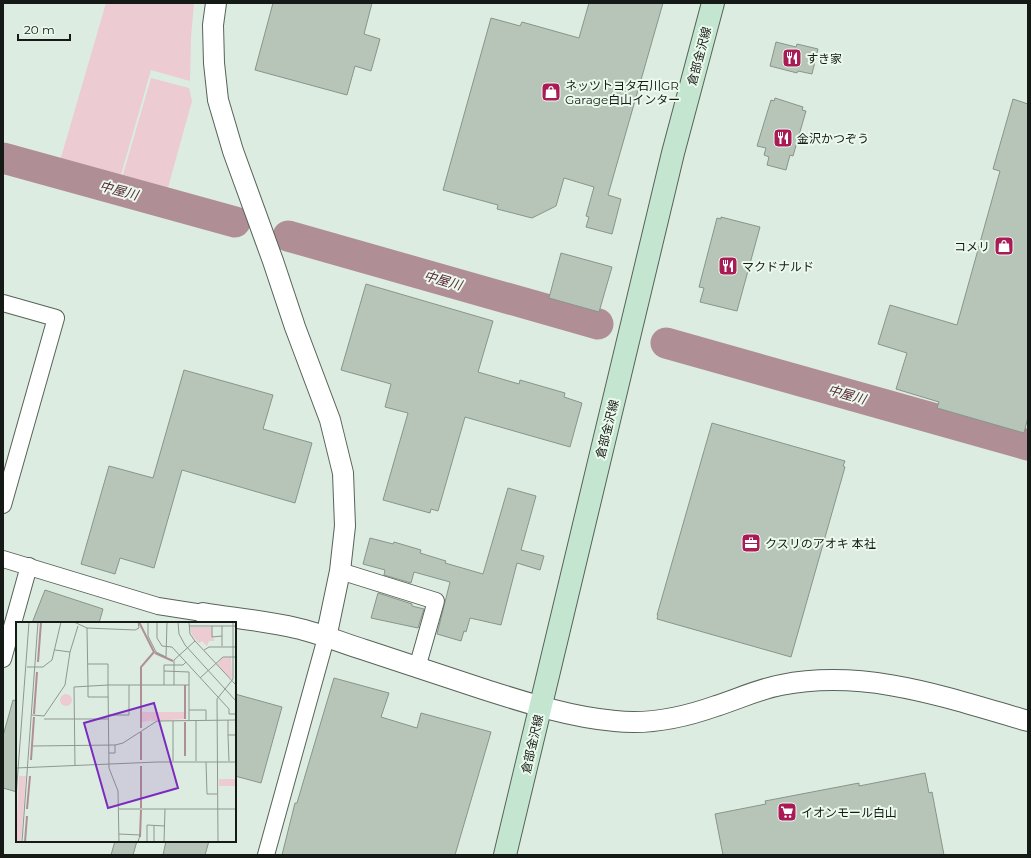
<svg xmlns="http://www.w3.org/2000/svg" width="1031" height="858" font-family="Montserrat,'Noto Sans JP',sans-serif">
  <rect width="100%" height="100%" fill="#ddece0"/>
  <g fill="#eccbd2">
    <polygon points="106,3 194,3 191,37 190,81 151,70 120,178 60,161"/>
    <polygon points="151,78 189,88 192,101 167,191 122,178"/>
  </g>
  <g fill="none" stroke-linecap="round" stroke-linejoin="round">
    <g stroke="#b08e96" stroke-width="31">
      <polyline points="3,158 235,222"/>
      <polyline points="288,236 598,324"/>
      <polyline points="666,343 1028,445"/>
    </g>
  </g>
  <g fill="#b7c5b9" stroke="#88958a">
    <polygon points="273,3 372,3 364,34 380,39 371,71 355,66 347,95 255,70"/>
    <polygon points="589,3 663,3 608,195 621,199 612,234 586,227 589,217 586,216 594,187 564,178 556,206 532,218 497,209 498,205 443,190 491,18 520,26 522,22 579,38"/>
    <polygon points="776,42 796,47 797,44 818,49 812,74 798,71 797,73 770,66"/>
    <polygon points="775,98 803,107 802,110 806,111 793,156 790,155 786,170 767,165 769,157 764,155 766,148 757,146 771,100 774,101"/>
    <polygon points="1013,99 1028,104 1028,417 1024,433 937,408 939,402 896,389 907,353 878,344 890,305 957,325 1000,171 993,169"/>
    <polygon points="721,217 760,227 737,311 700,302 704,288 699,287 717,218 721,219"/>
    <polygon points="561,253 612,267 599,312 549,298"/>
    <polygon points="366,284 493,321 478,372 519,384 520,380 565,393 564,397 582,403 570,447 465,417 438,511 431,509 430,513 383,500 408,413 385,407 391,384 341,370"/>
    <polygon points="184,370 273,395 263,429 312,443 295,503 182,470 154,568 120,558 115,574 81,564 109,466 153,478"/>
    <polygon points="712,423 845,461 843,466 845,467 791,657 657,619 658,615 657,615"/>
    <polygon points="508,488 536,496 521,550 544,556 540,570 517,563 501,625 470,618 466,632 464,631 461,641 437,634 450,582 414,572 411,583 384,575 385,570 363,564 370,538 393,544 394,542 421,550 420,553 446,561 445,563 483,574"/>
    <polygon points="45,590 103,609 99,623 32,623"/>
    <polygon points="378,593 412,604 412,606 424,609 418,628 371,618"/>
    <polygon points="334,678 389,693 381,717 417,728 421,713 491,732 455,855 282,855 295,803 297,803"/>
    <polygon points="235,694 282,707 261,783 235,776"/>
    <polygon points="13,700 17,701 17,792 3,788 3,736"/>
    <polygon points="925,773 929,793 932,792 944,855 723,855 715,814 766,804 765,801 859,783 859,786"/>
    <polygon points="115,841 137,841 133,855 111,855"/>
    <polygon points="166,841 209,841 205,855 163,855"/>
  </g>
  <g fill="none" stroke-linecap="round" stroke-linejoin="round">
    <g stroke="#576359" stroke-width="18">
      <g id="minor">
        <polyline points="3,303 56,318 3,505"/>
        <polyline points="3,559 158,606 203,613"/>
        <polyline points="340,571 436,601 417,668"/>
        <polyline points="3,659 29,566"/>
        <polyline points="266,855 326,638"/>
      </g>
    </g>
    <g stroke="#576359" stroke-width="22">
      <g id="tertiary">
        <polyline points="216,3 213,25 214,63 218,100 233,151 273,261 295,327 330,420 343,473 345,526 340,571 326,638"/>
        <path d="M203,613C234,618 266,621 296,628C319,633 342,643 365,650C404,663 444,676 483,689C527,703 570,717 615,721C649,725 685,717 716,706C738,699 759,689 781,685C866,668 948,698 1028,721"/>
      </g>
    </g>
    <g stroke="#576359" stroke-width="24">
      <polyline id="secondary" points="505,855 673,153 713,3"/>
    </g>
    <use href="#minor" stroke="#fff" stroke-width="16"/>
    <use href="#tertiary" stroke="#fff" stroke-width="20"/>
    <use href="#secondary" stroke="#c4e5cf" stroke-width="22"/>
  </g>
  <defs>
    <g id="restaurant-square" transform="scale(1)"><rect x="-9" y="-9" width="18" height="18" rx="4" fill="#aa1a54" stroke="#ebf9ed"/><path d="M-5-6h1v4h1v-4h1v4h1v-4h1v5L-1.5 .5V6h-2V.5L-5-1ZM5-6V6H3V1.5H1.5Q1.5-4 5-6Z" fill="#fff"/></g>
    <g id="shop-square" transform="scale(1)"><rect x="-9" y="-9" width="18" height="18" rx="4" fill="#aa1a54" stroke="#ebf9ed"/><path d="M-5-2.5h2.3a2.7 3.5 0 0 1 5.4 0H5L5.5 6h-11ZM-1.5-2.5h3a1.5 2.3 0 0 0-3 0Z" fill="#fff"/></g>
    <g id="office-square" transform="scale(1)"><rect x="-9" y="-9" width="18" height="18" rx="4" fill="#aa1a54" stroke="#ebf9ed"/><path d="M-6-3h4V-5.5h4V-3h4V5H-6ZM-1-4.5V-3h2v-1.5ZM-6 0V1H6V0Z" fill="#fff"/></g>
    <g id="supermarket-square" transform="scale(1)"><rect x="-9" y="-9" width="18" height="18" rx="4" fill="#aa1a54" stroke="#ebf9ed"/><path d="M-6-5.5h2.5l.6 2H6L4.5 2H-2.5L-4.4-4H-6ZM-1.5 3.2a1.3 1.3 0 1 0 .1 0ZM3 3.2a1.3 1.3 0 1 0 .1 0Z" fill="#fff"/></g>
  </defs>
  <g fill-rule="evenodd">
    <use href="#restaurant-square" x="792" y="58"/>
    <use href="#shop-square" x="551" y="92"/>
    <use href="#restaurant-square" x="783" y="138"/>
    <use href="#shop-square" x="1004" y="246"/>
    <use href="#restaurant-square" x="728" y="266"/>
    <use href="#office-square" x="751" y="543"/>
    <use href="#supermarket-square" x="787" y="812"/>
  </g>
  <g text-anchor="middle" dominant-baseline="central" stroke-width="4" stroke-linejoin="round" paint-order="stroke">
    <g font-size="12" fill="#151a16" stroke="#ebf9ed">
      <text transform="translate(699 56) rotate(-75)">倉部金沢線</text>
      <text transform="translate(607 429) rotate(-76)">倉部金沢線</text>
      <text transform="translate(532 744) rotate(-77)">倉部金沢線</text>
    </g>
    <g font-size="12" fill="#151a16" stroke="#ebf9ed" text-anchor="start">
      <text x="806" y="58">すき家</text>
      <text x="565" y="85">ネッツトヨタ石川GR<tspan x="565" dy="14">Garage白山インター</tspan></text>
      <text x="797" y="138">金沢かつぞう</text>
      <text x="990" y="246" text-anchor="end">コメリ</text>
      <text x="742" y="266">マクドナルド</text>
      <text x="765" y="543">クスリのアオキ 本社</text>
      <text x="801" y="812">イオンモール白山</text>
    </g>
    <g font-size="13" font-style="italic" fill="#592937" stroke="#ebf9ed">
      <text transform="translate(119 190) rotate(15)">中屋川</text>
      <text transform="translate(443 280) rotate(16)">中屋川</text>
      <text transform="translate(847 394) rotate(16)">中屋川</text>
    </g>
  </g>
  <g transform="translate(16 622)">
    <rect width="220" height="220" fill="#ddece0"/>
    <path d="M174,5H195L198,19H193L191,24L186,19L183,21L176,13ZM215,35L216,56H214L201,42L206,36ZM44 78a6 6 0 1 1 12 0a6 6 0 1 1-12 0ZM126,90H168V97L135,99V95L134,99L126,100ZM3,154H10L5,220H0ZM203,157H220V164H203Z" fill="#eccbd2"/>
    <path fill="none" stroke="#b08e96" stroke-width="2" d="M123,0L138,30L125,45V106M139,31L157,39M22,40L25,0M169,63V97M18,92L21,50M169,100V134M125,110V138M0,126V139M15,138L18,95M125,144V186M11,187L14,154M124,215L125,188M9,220L11,194"/>
    <path fill="none" stroke="#8d988f" stroke-width="1" d="M58,0L71,6L72,63M132,0V14L140,30L150,35L151,0M141,0V16L146,24L156,25L213,87V92H220M162,0L163,12L169,23L220,79M173,4H220M196,4V15L206,14M206,4V24M71,6L119,8L123,6L122,0M179,19L220,63M39,28L54,30L62,4M188,28L193,25H220M11,45H27L36,38L45,0M148,49L173,50V63H158M184,56L207,35H220M72,63V75H92M148,63V43H167L170,40M173,63V98M173,88H190V98M16,93L28,94L49,63L54,30M92,93H113V63M28,97H92M180,98V139M212,98V113H220M212,113L213,139M17,124L99,123L107,121L141,99L220,98M93,131H99V123M157,139V99M190,140L191,172H201M59,144L58,65L92,63V42H72M0,146L141,140H220M0,175L13,0M103,187H220M138,204V220M103,212L124,213L122,220M6,220L22,0M103,220L102,169L93,146L92,63H158V38L179,19L174,12L173,0M131,220V203L149,204M148,220L149,187M202,220L201,77L217,57V0"/>
    <path fill="#7b2cbf" fill-opacity="0.15" stroke="#7b2cbf" stroke-width="2" d="M138,81L162,166L92,186L68,101Z"/>
    <rect width="220" height="220" fill="none" stroke="#151a16" stroke-width="2"/>
  </g>
  <rect width="1031" height="858" fill="none" stroke="#151a16" stroke-width="8"/>
  <path d="M18 34v6h52v-6" fill="none" stroke="#151a16" stroke-width="2"/>
  <text x="24" y="34" font-size="12" fill="#151a16" stroke="#ebf9ed" stroke-width="3" paint-order="stroke">20 m</text>
</svg>
